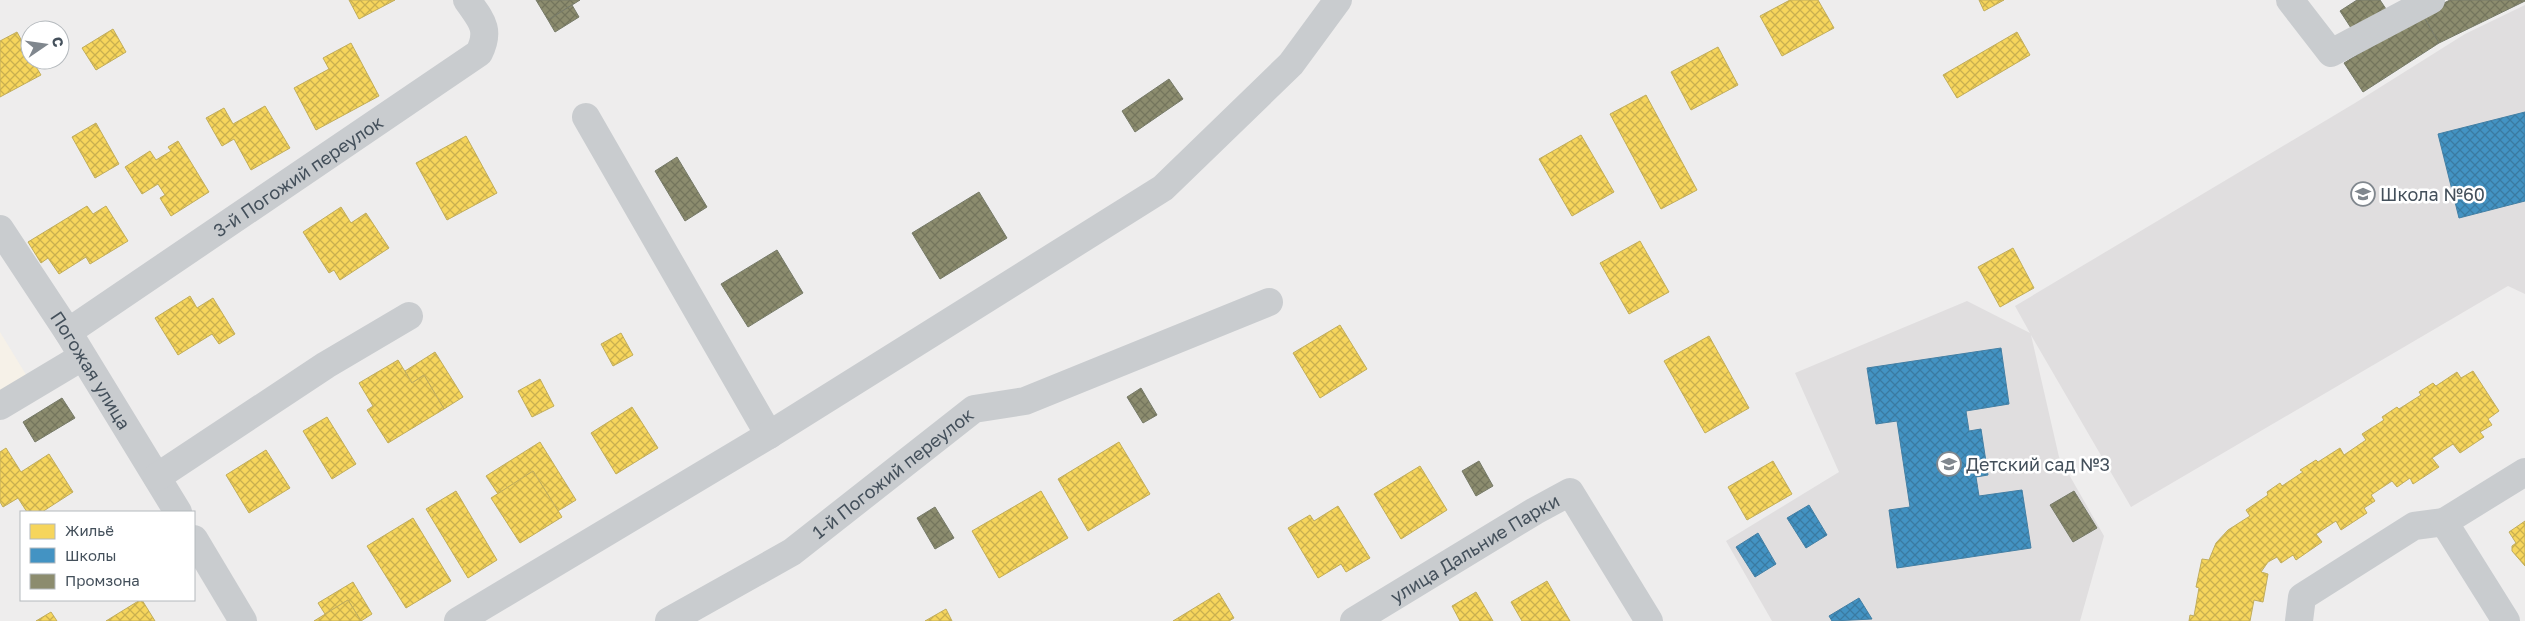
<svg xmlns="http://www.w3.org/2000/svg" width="2525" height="621" font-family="'Golos Text',sans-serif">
  <defs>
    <pattern id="homes-cross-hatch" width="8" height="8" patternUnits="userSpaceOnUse" patternTransform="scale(1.25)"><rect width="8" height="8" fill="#f6d55c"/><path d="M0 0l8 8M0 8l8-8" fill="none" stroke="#c9af4f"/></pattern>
    <pattern id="schools-cross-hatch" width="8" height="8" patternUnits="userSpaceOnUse" patternTransform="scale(1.25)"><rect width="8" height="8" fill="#4393c3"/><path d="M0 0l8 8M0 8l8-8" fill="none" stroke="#3a7aa1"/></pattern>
    <pattern id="industry-cross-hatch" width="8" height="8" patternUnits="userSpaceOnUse" patternTransform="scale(1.25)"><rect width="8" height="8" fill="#8c8c6e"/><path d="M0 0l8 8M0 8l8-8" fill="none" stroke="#74755d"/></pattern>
  </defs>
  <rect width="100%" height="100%" fill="#eeeded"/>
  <polygon fill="#f6f1e8" points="0,332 36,391 0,414"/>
  <polygon fill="#e0dedf" points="2525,5 2525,294 2508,286 2131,507 2031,335 2059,457 2104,536 2080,621 1772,621 1726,541 1839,472 1795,373 1967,301 2030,333 2015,306 2355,103 2465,34"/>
  <g fill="url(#homes-cross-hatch)" stroke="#c1ad5c">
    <polygon points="349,0 395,0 359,19"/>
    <polygon points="1790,0 1818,0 1834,28 1782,56 1760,16"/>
    <polygon points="1979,0 2004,0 1984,11"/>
    <polygon points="113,29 126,52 96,70 82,48"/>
    <polygon points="17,32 30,56 30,60 32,60 41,75 0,97 0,41"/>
    <polygon points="2017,32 2030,55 1957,98 1943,75"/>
    <polygon points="351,43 379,96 316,130 294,88 329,69 323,58"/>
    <polygon points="1718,47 1738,85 1691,110 1671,72"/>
    <polygon points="1646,95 1697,190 1661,209 1610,114"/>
    <polygon points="265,106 290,148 251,170 234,139 222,146 206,118 224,108 233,124"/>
    <polygon points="96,123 119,164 95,178 72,137"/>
    <polygon points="1581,135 1614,192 1572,216 1539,159"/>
    <polygon points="466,136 497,193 447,220 416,163"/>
    <polygon points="178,141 209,192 171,216 160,198 165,195 158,184 142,194 125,167 150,151 156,160 171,151 168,147"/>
    <polygon points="87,206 93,214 106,206 128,241 90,264 86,257 59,274 48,258 41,263 28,242"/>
    <polygon points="341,207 351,223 366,213 389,248 340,280 334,270 329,273 303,232"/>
    <polygon points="1640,241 1669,292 1629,314 1600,263"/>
    <polygon points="2013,248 2034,288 2000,307 1978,267"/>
    <polygon points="190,296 197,308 213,298 235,334 219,344 212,334 178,355 155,318"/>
    <polygon points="1340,325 1367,369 1320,398 1293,353"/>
    <polygon points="621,333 633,355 613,366 601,344"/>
    <polygon points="1709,336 1749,408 1705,433 1664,361"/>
    <polygon points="435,352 463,397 444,409 424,375 412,383 405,371"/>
    <polygon points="398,360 412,383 424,375 444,409 388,443 367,410 373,406 359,383"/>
    <polygon points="2473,371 2499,411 2488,419 2492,425 2480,432 2484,437 2460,453 2453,444 2432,458 2439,467 2413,484 2410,478 2397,487 2392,481 2371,495 2375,501 2364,508 2367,513 2341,530 2336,521 2316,534 2322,542 2296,560 2293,555 2281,563 2277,557 2268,562 2261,572 2268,574 2263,602 2254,600 2250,621 2189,621 2190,615 2194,616 2199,588 2196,587 2202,559 2209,560 2216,543 2228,530 2250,516 2246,510 2268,495 2267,492 2280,483 2282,486 2303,472 2300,470 2316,460 2318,462 2340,448 2344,455 2366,440 2362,434 2384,420 2382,417 2397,407 2399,409 2421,395 2419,392 2433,383 2436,386 2457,372 2461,378"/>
    <polygon points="540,379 554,406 532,417 518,391"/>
    <polygon points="632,407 658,448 616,474 591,433"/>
    <polygon points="327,417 356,464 332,479 303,431"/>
    <polygon points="540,442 576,500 558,511 533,471 498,494 486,476"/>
    <polygon points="1119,442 1150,494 1088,531 1058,479"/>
    <polygon points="6,448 21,472 49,454 73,492 42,512 27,512 18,498 3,507 0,502 0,452"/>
    <polygon points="266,450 290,488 249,513 226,475"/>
    <polygon points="1773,461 1792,494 1747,520 1728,487"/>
    <polygon points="1420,466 1447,510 1401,539 1374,494"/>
    <polygon points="533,471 562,517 520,543 491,498"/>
    <polygon points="456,491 497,560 468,578 426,509"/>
    <polygon points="1041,491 1068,538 999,578 972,531"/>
    <polygon points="1338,506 1370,558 1346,572 1341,564 1318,578 1288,528 1310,515 1314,521"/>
    <polygon points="413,518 451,581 406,608 367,546"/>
    <polygon points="2525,521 2525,566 2512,551 2512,546 2516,543 2509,532"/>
    <polygon points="1547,581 1570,621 1522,621 1511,602"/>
    <polygon points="353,582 372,614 361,621 348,600 325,614 318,603"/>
    <polygon points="1476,592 1493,621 1460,621 1452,606"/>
    <polygon points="1219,593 1234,618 1229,621 1173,621"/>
    <polygon points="142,600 155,621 106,621 140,600"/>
    <polygon points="348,600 361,621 314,621"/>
    <polygon points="946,609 952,621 925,621"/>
    <polygon points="51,612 57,621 36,621"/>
  </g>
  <g fill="url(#schools-cross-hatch)" stroke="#437fa4">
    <polygon points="2525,112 2525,201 2459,218 2438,134"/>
    <polygon points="2001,348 2009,404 1966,411 1969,431 1981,429 1988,475 1976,477 1979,496 2022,490 2031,548 1897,568 1889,510 1910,507 1897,421 1876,424 1867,368"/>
    <polygon points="1809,505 1827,535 1806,548 1787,518"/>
    <polygon points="1758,533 1776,564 1755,577 1736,547"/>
    <polygon points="1859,598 1872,619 1832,621 1829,616"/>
  </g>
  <g fill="url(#industry-cross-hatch)" stroke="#767a68">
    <polygon points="536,0 580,0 548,20"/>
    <polygon points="2357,0 2380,0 2386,9 2353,31 2340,11"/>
    <polygon points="2450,0 2525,0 2525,1 2439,43 2422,14"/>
    <polygon points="572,5 579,17 555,32 548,20"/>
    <polygon points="2422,14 2439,43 2363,92 2344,63"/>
    <polygon points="1169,79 1183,99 1135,132 1122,111"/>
    <polygon points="677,157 707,207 685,221 655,171"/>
    <polygon points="979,192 1007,238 940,279 912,233"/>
    <polygon points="777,250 803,293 748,327 721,284"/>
    <polygon points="1141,388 1157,415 1143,423 1127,397"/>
    <polygon points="62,398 75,418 35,442 23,422"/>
    <polygon points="1479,461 1493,486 1476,496 1462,471"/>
    <polygon points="2074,491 2097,528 2073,542 2050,505"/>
    <polygon points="935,507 954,538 935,549 917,518"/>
  </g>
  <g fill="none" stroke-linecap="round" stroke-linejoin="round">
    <g stroke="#c9cccf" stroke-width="28">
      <polyline points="2290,0 2331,53 2431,0"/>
      <polyline points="586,117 769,435"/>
      <path id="s1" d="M0,229L68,332L178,512"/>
      <path id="s2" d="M68,332L479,53C491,29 481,20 467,0"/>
      <polyline points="0,406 82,357"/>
      <polyline points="157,477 326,365 409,316"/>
      <polyline points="194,539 243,621"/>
      <polyline points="458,621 769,435 1163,188 1291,64 1338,0"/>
      <path id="s3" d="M669,621L792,552L974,409L1025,401L1269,302"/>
      <path id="s4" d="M1354,621L1535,511L1570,492L1649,621"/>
      <polyline points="2299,621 2302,597 2414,526 2444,522"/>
      <polyline points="2506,621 2444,522 2525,472"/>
    </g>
  </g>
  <defs>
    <g id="school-ring" transform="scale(1.25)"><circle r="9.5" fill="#fff" stroke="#80878e" stroke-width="1.5"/><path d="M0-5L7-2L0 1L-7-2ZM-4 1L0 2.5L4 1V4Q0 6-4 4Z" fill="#80878e"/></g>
  </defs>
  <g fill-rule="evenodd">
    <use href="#school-ring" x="2363" y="194"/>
    <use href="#school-ring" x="1949" y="464"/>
  </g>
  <g text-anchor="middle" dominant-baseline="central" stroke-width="5" stroke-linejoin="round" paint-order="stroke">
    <g font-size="18" fill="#44505b" stroke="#fff">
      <text stroke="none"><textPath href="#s2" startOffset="278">3-й Погожий переулок</textPath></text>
      <text stroke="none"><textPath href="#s1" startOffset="168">Погожая улица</textPath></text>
      <text stroke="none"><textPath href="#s3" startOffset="269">1-й Погожий переулок</textPath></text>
      <text stroke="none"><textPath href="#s4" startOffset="141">улица Дальние Парки</textPath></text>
    </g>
    <g font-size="18" fill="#44505b" stroke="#fff" text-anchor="start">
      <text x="2380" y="194">Школа №60</text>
      <text x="1966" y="464">Детский сад №3</text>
    </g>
  </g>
  <rect x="20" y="511" width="175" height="90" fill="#ffffff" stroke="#b4b9bd"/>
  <rect x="30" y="524" width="25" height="15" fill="#f6d55c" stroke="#b4b9bd"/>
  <text x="65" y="536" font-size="15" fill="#44505b">Жильё</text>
  <rect x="30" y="548" width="25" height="15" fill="#4393c3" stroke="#b4b9bd"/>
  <text x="65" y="561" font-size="15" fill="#44505b">Школы</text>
  <rect x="30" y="574" width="25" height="15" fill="#8c8c6e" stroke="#b4b9bd"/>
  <text x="65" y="586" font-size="15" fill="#44505b">Промзона</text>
  <g transform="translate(45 45) rotate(77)"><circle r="24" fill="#ffffff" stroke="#b4b9bd"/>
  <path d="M0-4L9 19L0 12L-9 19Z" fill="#80878e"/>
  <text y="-8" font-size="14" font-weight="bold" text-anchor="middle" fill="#44505b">С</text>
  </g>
</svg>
